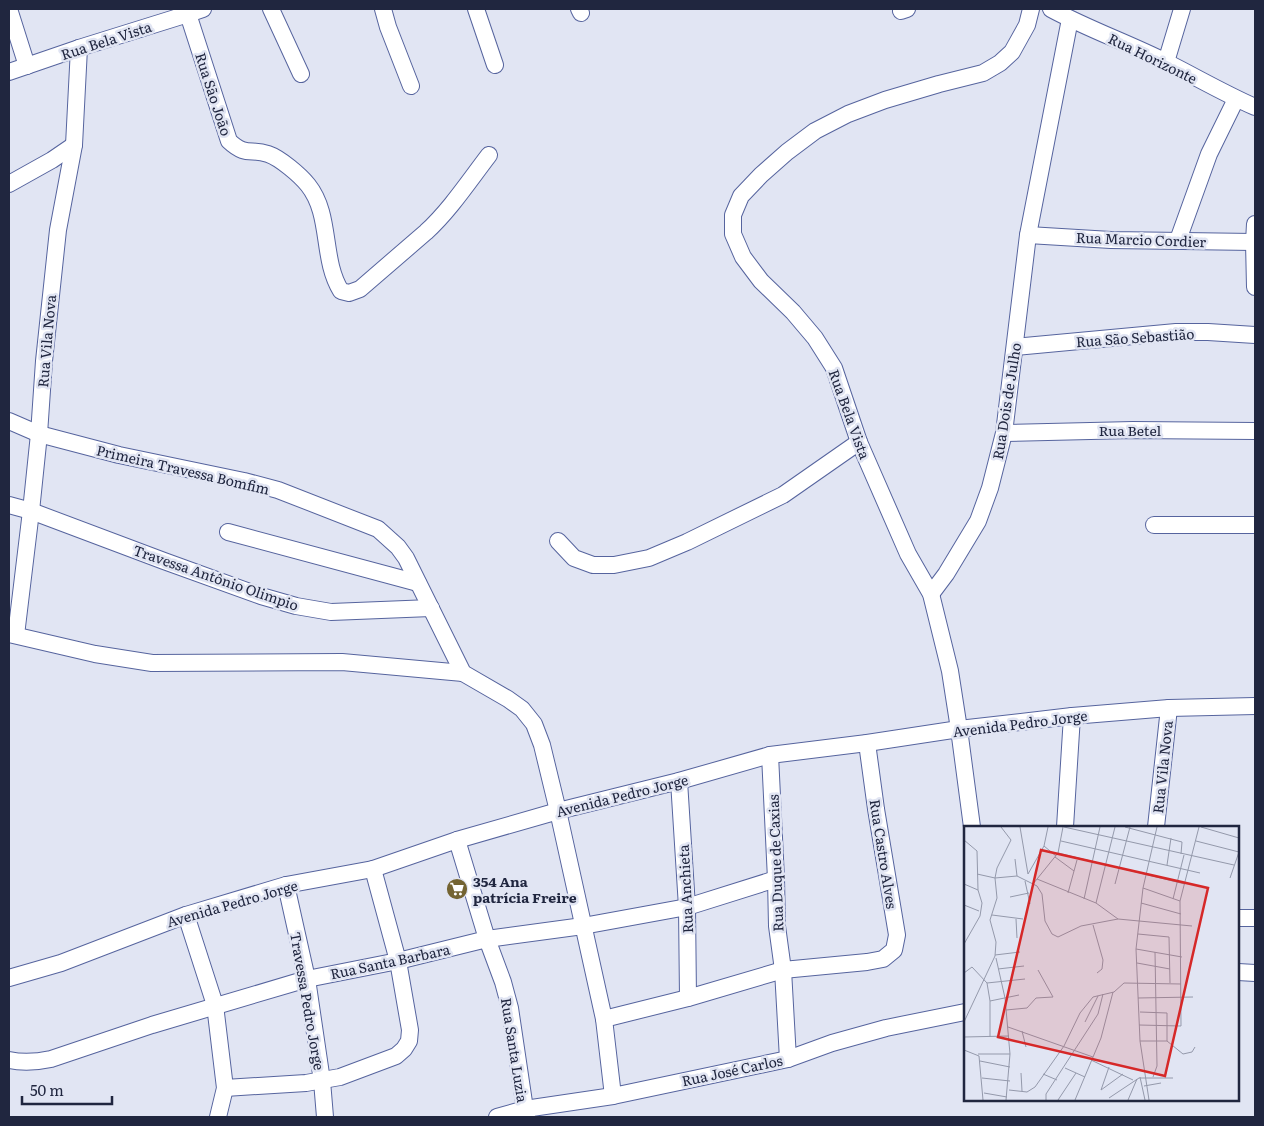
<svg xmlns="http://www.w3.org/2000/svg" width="1264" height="1126" font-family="Literata,serif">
  <rect width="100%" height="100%" fill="#e1e5f3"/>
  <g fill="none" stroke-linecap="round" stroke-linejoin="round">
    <g stroke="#56649e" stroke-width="18">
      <g id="minor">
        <polyline points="9,9 27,66"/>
        <polyline points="271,9 301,74"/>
        <polyline points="383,9 388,27 411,86"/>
        <polyline points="476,9 495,65"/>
        <polyline points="579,9 581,13"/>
        <path d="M1051,9C1088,29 1128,43 1166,62C1196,77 1225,94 1255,107"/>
        <polyline points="901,11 907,9"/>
        <path d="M188,14L229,141C246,157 251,148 268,154C280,158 300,175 308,185C332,215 321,259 341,291L349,293L360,289L426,232C450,210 469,181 489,155"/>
        <polyline points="1166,62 1182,9"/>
        <polyline points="9,72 79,48 188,14 203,9"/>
        <polyline points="9,184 52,160 74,145"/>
        <polyline points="1255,224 1254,242 1255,287"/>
        <polyline points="1028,235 1111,240 1254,242"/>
        <polyline points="1178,240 1209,154 1236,99"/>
        <polyline points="1015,347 1176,332 1208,332 1255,335"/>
        <polyline points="9,421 39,434 119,455 244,481 278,490 378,529 398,547 406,558 463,673 508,699 522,709 534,724 542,745 558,811 604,1019 613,1096"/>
        <polyline points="1004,433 1133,430 1255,431"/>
        <polyline points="9,505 31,511 164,561 261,596 296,606 331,612 431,608"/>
        <polyline points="1154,525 1255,525"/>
        <polyline points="228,532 418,583"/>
        <polyline points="558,541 574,558 593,565 614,565 649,558 687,542 783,495 859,442"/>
        <polyline points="931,594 946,574 978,521 990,488 1004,433 1028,235 1070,19"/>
        <polyline points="9,634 95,654 152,663 342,662 463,673"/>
        <polyline points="16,635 31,511 39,434 44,361 58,230 74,145 79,48"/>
        <polyline points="770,755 776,879 777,926 783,970 788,1059"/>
        <polyline points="679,781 687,907 688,998"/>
        <polyline points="972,827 959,729 950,671 931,594 908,554 859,442 834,368 815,338 793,312 761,281 743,257 733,234 733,215 741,196 761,175 787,152 815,131 848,114 885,100 939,84 983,73 1000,63 1012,52 1027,25 1031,9"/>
        <polyline points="1065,827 1072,716"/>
        <polyline points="1156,827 1169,708"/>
        <polyline points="457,840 487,939 503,982 510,1008 525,1109 527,1117"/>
        <polyline points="286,885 307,979 322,1081 325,1117"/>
        <polyline points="186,915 215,1005 225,1088 218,1117"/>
        <polyline points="1238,918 1255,918"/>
        <polyline points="1238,972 1255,973"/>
        <polyline points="9,978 61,963 186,915 286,885 373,869 457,840 558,811 679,781 770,755 867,743 959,729 1072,716 1169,708 1255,706"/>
        <polyline points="604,1019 688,998 783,970 867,962 883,959 894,950 897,935 876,809 867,743"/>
        <path d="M9,1060C23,1063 37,1062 51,1059L152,1025L307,979L398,961L487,939L583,926L687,907L776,879"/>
        <polyline points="225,1088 306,1083 340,1077 396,1056 404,1049 409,1041 410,1030 398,961 373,869"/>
        <polyline points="497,1117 525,1109 613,1096 788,1059 832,1043 886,1028 965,1012"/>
      </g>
    </g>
    <use href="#minor" stroke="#fff" stroke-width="16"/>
  </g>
  <defs>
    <g id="supermarket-disc" transform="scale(1.125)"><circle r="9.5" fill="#746432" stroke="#e1e5f3"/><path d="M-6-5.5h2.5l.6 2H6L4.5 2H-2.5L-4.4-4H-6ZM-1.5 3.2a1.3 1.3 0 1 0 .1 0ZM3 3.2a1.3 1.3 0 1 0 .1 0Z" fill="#fff"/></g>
  </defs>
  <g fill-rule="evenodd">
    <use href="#supermarket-disc" x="457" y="889"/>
  </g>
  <g text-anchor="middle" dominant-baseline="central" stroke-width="5" stroke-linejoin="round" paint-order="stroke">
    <g font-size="14" fill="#20263f" stroke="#e1e5f3">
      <text transform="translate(106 40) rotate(-18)">Rua Bela Vista</text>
      <text transform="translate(1153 58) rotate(26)">Rua Horizonte</text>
      <text transform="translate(214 94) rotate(72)">Rua São João</text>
      <text transform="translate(1141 239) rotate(2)">Rua Marcio Cordier</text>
      <text transform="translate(1135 337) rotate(-4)">Rua São Sebastião</text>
      <text transform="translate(46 341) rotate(-85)">Rua Vila Nova</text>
      <text transform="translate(1006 401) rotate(-81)">Rua Dois de Julho</text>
      <text transform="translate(850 414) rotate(70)">Rua Bela Vista</text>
      <text x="1130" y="430">Rua Betel</text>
      <text transform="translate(183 469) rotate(13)">Primeira Travessa Bomfim</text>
      <text transform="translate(216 577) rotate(19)">Travessa Antônio Olimpio</text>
      <text transform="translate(1020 723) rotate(-7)">Avenida Pedro Jorge</text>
      <text transform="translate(1162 767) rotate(-84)">Rua Vila Nova</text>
      <text transform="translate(622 795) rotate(-14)">Avenida Pedro Jorge</text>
      <text transform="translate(884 854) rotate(81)">Rua Castro Alves</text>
      <text transform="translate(775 863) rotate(-92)">Rua Duque de Caxias</text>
      <text transform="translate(685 889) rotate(-93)">Rua Anchieta</text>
      <text transform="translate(232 903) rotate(-16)">Avenida Pedro Jorge</text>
      <text transform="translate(390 961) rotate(-12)">Rua Santa Barbara</text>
      <text transform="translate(308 1001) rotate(80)">Travessa Pedro Jorge</text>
      <text transform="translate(515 1050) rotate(81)">Rua Santa Luzia</text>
      <text transform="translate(732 1070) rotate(-12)">Rua José Carlos</text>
    </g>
    <g font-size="14" font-weight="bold" fill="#20263f" stroke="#e1e5f3" text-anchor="start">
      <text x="473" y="881">354 Ana<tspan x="473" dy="16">patrícia Freire</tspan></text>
    </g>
  </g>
  <g transform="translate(964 826)">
    <rect width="275" height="275" fill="#e1e5f3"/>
    <path fill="none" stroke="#9499ab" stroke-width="1" d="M56,1L64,48L80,20L84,1M100,1L270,39M161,1L218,16L217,28M237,1L275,12M0,14L13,25L14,64L18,77L16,90L0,118M97,15L236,47M232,15L275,26M80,20L92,30M94,27L221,58M91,31L110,45M51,33L53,50M203,39L207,12M13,48L31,52L53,50L73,60L78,68L81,95L88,108L94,111L117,100L154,93L228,100M266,52L275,26M73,53L132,77L154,93M61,55L66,78M0,58L14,64M69,58L94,27L99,1M151,58L166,1M179,62L216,75M104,67L113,34M46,71L65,67M120,73L136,1M209,73L220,29M132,77L151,1M177,77L217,88M0,79L15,85M28,89L59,93M52,93L53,112M129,99L139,134L138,143L133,147M174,108L205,111L206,157M172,123L218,131M31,129L56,126M32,132L41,172L46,228L42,274M173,137L206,143M34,143L60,140M0,147L8,141L23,157L61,153M23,157L26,175V211M174,172L229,171M26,175L55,169M42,184L63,182L72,172L89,171L74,144M176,186L203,187V215M0,196L31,130L32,116L26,94L33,72L31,52L33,42L47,14L37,1M121,196L134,170M175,199L217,200L216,75L235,1M44,201L129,231M58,205L62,221M0,211L45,210M176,215H203L219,228L228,226L231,221M0,224L15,230L19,274M14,228H46M127,234L169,254M16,235L46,241M101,242L121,251M57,247L58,265M79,248L93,254M176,251L181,274M189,251L193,240L191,126M18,252L46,255M180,260L197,257M45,264L63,266M137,264L159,248M137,264L145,241M63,266L71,261L100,220L116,187L129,171L150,166L160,157L217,158M20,267L43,271M145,272L175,252H209M82,274V268L134,188L139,168M94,274L112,247M111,274L137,212L149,166M164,274L173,253M185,274L176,215L172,123L179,62L193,1"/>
    <path fill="#d62828" fill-opacity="0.15" stroke="#d62828" stroke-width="2.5" d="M77,24L244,62L201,250L34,211Z"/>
    <rect width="275" height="275" fill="none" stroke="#20263f" stroke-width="2.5"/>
  </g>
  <rect width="1264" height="1126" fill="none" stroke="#20263f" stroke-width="20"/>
  <path d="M22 1096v8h90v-8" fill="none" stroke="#20263f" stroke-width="2.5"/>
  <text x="30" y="1096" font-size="15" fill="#20263f" stroke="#e1e5f3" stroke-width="4" paint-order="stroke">50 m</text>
</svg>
